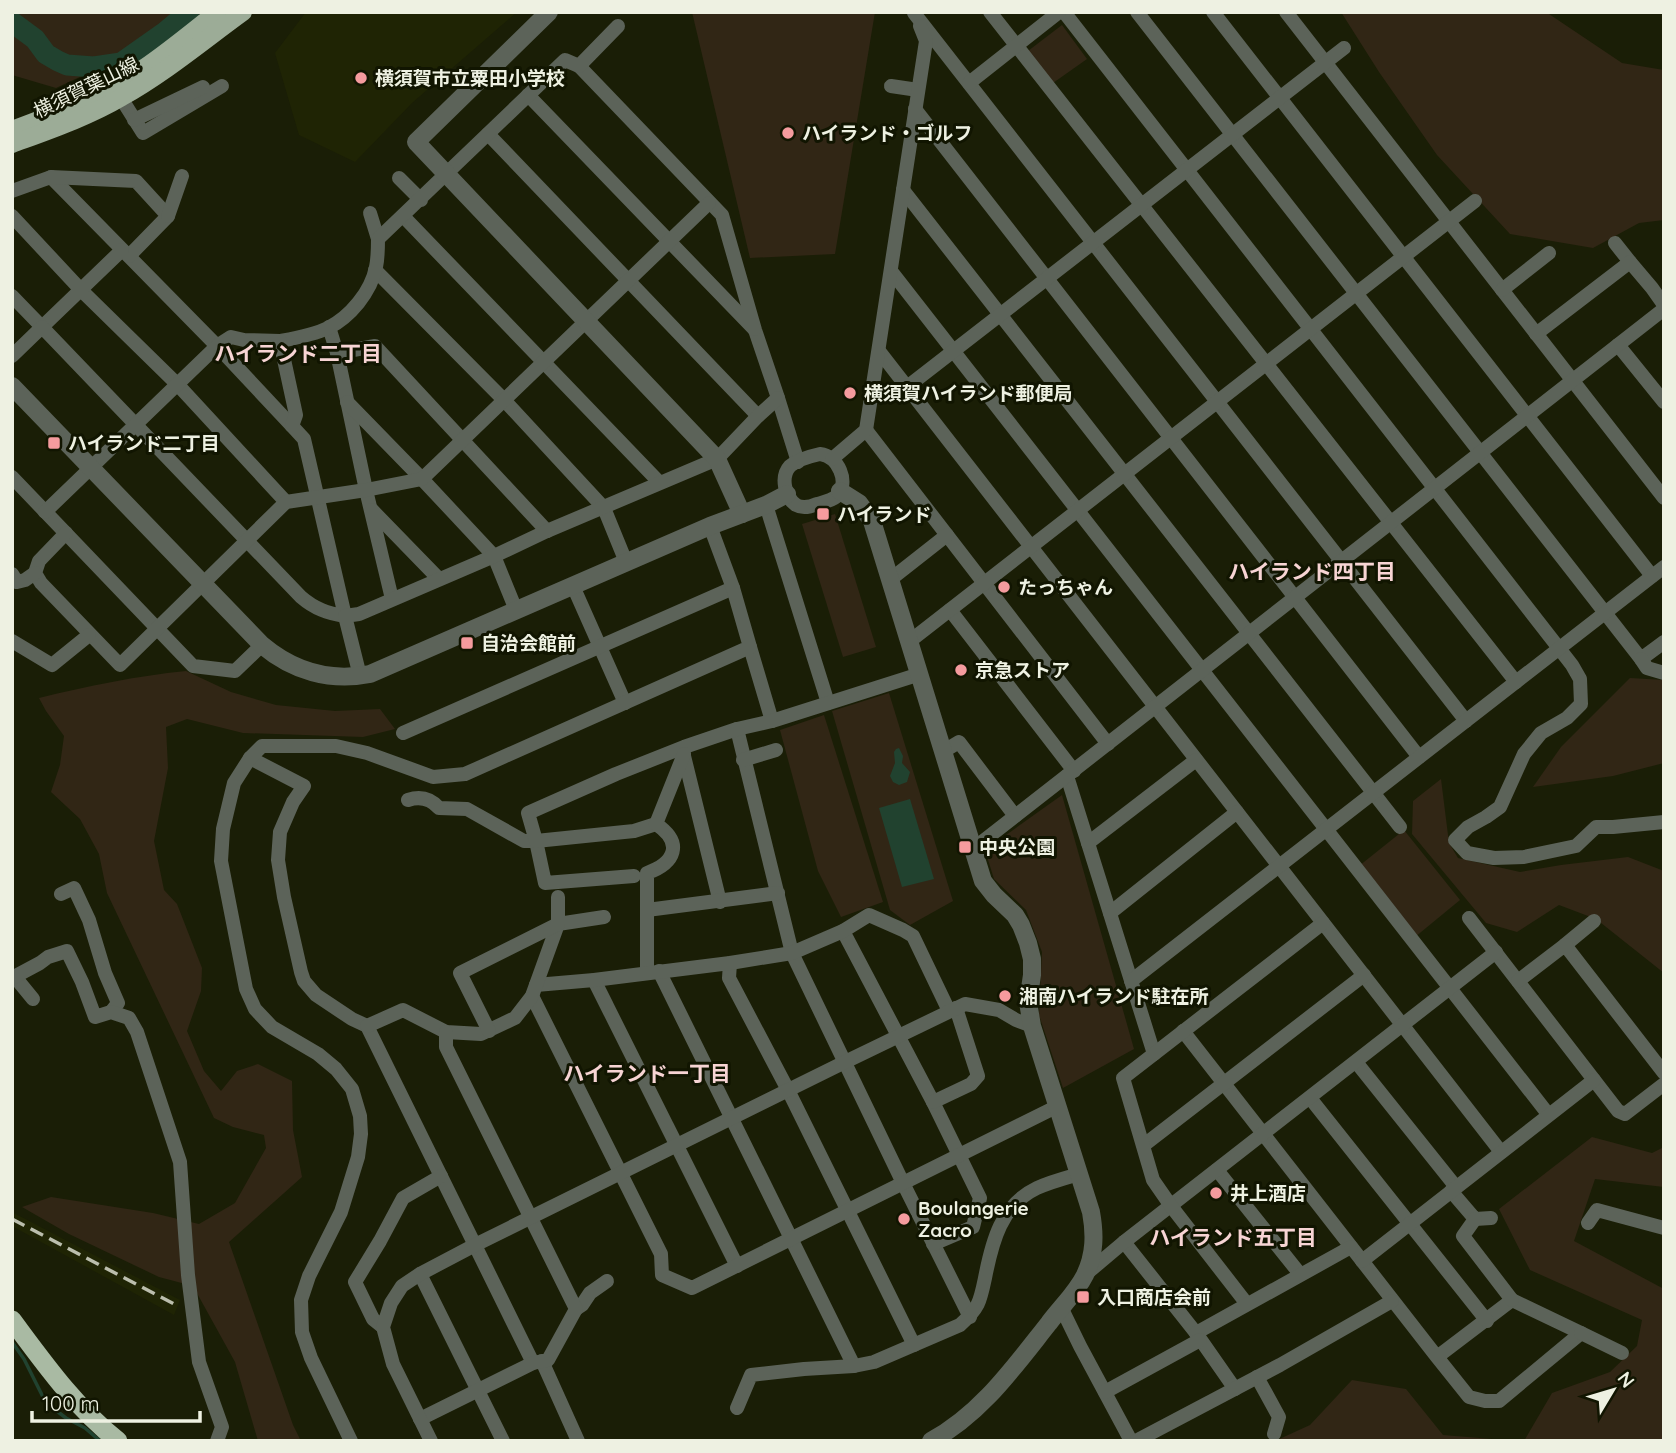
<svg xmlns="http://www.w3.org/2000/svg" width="1676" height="1453" font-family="Quicksand,'Noto Sans JP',sans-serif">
  <rect width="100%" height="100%" fill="#1a1e06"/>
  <g fill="#1f2404">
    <polygon points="306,12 517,12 412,103 355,162 299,135 275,53"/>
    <polygon points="12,1212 180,1300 174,1315 12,1226"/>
  </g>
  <g fill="#312615">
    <polygon points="12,12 181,12 170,35 56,88 12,75"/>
    <polygon points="692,12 875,12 835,254 750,258"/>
    <polygon points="1341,12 1546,12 1622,63 1664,70 1664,220 1639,223 1593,248 1510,234 1437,155 1379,72"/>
    <polygon points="1062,25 1087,59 1053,83 1028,51"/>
    <polygon points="835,514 876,647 843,657 802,524"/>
    <path d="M186,671L231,692L276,705L335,711L380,709L395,729L363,737L243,733L187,719L166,727L168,768L154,841L164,890L177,904L202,968L201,991L187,1031L204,1071L221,1091L237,1071L258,1064L292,1081L293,1130L302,1177L229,1242L293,1425L301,1441H258L235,1362L193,1286L159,1277L69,1234L22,1207L51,1197L153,1213L199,1224L235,1203L266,1148L264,1135L233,1127L214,1118L107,893L99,854L80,819L51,792L60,765L64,736L46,711L39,698C88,686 136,676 186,671Z"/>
    <polygon points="1630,678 1664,680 1664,763 1613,776 1533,787 1561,747"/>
    <polygon points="889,693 953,901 910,925 890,910 832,711"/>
    <polygon points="824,715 883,902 841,917 818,871 780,730"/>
    <polygon points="1441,779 1449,843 1458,858 1520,872 1561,865 1628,857 1664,871 1664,973 1596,919 1559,905 1517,932 1486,923 1412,834 1413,801"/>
    <polygon points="1062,795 1134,1049 1063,1088 1039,1015 1042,952 1026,910 994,879 985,850"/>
    <polygon points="1404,830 1460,900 1415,937 1359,866"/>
    <polygon points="1592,1137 1652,1153 1664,1147 1664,1187 1595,1179 1574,1241 1664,1289 1664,1441 1524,1441 1552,1393 1610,1372 1637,1346 1642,1320 1530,1270 1499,1209"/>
    <polygon points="1352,1380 1406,1389 1443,1435 1516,1441 1275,1441 1310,1425"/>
  </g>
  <g fill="#21422f">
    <polygon points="899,748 903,756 902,763 910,772 907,782 899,785 893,782 890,776 895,763 894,752 896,749"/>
    <polygon points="910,799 934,879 902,887 879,808"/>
  </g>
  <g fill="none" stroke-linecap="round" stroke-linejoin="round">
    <polyline stroke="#21422f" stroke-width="3.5" points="12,1342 24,1359 46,1403 66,1418 85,1428 100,1441"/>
    <polyline stroke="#21422f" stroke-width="21" points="12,22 35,39 46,54 58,61 67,65 94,67 121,63 165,32 189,12"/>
    <g stroke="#5c6359" stroke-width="14">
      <polyline points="990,12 1516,682"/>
      <polyline points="1064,12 1572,665 1580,679 1581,704 1567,718 1541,733 1524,754 1500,807 1486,817 1468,827 1455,840 1467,853 1494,858 1524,857 1576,846 1596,827 1613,827 1664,822"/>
      <polyline points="1137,12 1641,659 1664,642"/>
      <polyline points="1213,12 1652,576"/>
      <polyline points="1286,12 1664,498"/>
      <polyline points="914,13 1466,721"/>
      <polyline points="579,66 722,215 755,330 778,398 798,462"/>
      <polyline points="969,83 1059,12"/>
      <polyline points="891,86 918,90"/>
      <polyline points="116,90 143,133 222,86"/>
      <polyline points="528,95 754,329"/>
      <polyline points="915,109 1419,757"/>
      <polyline points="134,120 203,87"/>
      <polyline points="488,134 758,416"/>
      <polyline points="51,177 217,346 292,426"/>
      <polyline points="399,178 421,200"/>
      <polyline points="903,190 1400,827"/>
      <polyline points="12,191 51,177 136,181 168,216 129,256"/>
      <polyline points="370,213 378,239"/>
      <polyline points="12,216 81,290 178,385 286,502"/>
      <polyline points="168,216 182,176"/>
      <polyline points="403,216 659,482"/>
      <polyline points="1615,243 1630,262"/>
      <polyline points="375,270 504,400 604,508 626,562"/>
      <polyline points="891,271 1548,1114"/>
      <polyline points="1502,290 1549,253"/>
      <polyline points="12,296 42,327 122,250"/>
      <polyline points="329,327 337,353 366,490 392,599"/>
      <polyline points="1536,334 1630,262 1652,288 1664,305"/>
      <polyline points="1618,345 1664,402"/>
      <polyline points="879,351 1501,1152"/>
      <polyline points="337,353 375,346 547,531"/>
      <path d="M12,356L42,327L301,597C315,609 327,613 345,616L304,439L292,426L296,415L280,341C296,338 313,335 328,328C350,317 371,292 376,267C378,258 378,249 378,239L565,60L579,66L618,26"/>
      <polyline points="907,387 1344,48"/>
      <polyline points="347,402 422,479 494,556 516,610"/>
      <polyline points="866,430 1108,744"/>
      <path d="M820,454C838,456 850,482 837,496C831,501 824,502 817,504C810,507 803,509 796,505C785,497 780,477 790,466C797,460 811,456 820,454Z"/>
      <polyline points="832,459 866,430 926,41 920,26"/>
      <polyline points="12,477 193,666 235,671 262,645"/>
      <polyline points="766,505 828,703"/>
      <polyline points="372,510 439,579"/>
      <polyline points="45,512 217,346 231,337 244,340 280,341"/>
      <polyline points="66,533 39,561 35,573 41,583 120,665 286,502 366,490 422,479 709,203"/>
      <polyline points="12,574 17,582 25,580 35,573"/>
      <polyline points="891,579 947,535"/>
      <polyline points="573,586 625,703"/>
      <polyline points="950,610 1074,771"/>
      <polyline points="12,641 52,665 89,635"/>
      <polyline points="910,641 1475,201"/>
      <polyline points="750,647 772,721"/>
      <polyline points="1641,659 1647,668 1664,673"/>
      <polyline points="360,676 345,616 359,614 494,556 547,531 717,459 758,416 778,398"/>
      <polyline points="737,729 792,953 903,1183 970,1317"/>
      <polyline points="403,733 733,588"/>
      <polyline points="949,748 959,742 1015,816"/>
      <polyline points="684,756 720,902"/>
      <polyline points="250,758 304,786 293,802 280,832 278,860 284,897 301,972 304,981 316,995 352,1019 367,1026 533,1363"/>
      <polyline points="743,760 776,750"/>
      <polyline points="1067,776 1154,1054"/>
      <path d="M408,800C420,796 430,798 439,808L467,809L524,841H536L545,883L634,876"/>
      <polyline points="656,824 634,831 536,841 528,813 616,774 684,747 737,729 772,721 920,674"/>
      <polyline points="1088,843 1196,760"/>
      <polyline points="973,849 1664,309"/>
      <polyline points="61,894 74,888 89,920 105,973 118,1003 111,1012"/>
      <polyline points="647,910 778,893"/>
      <polyline points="1110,913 1237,812"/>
      <polyline points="1469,918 1618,1111 1625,1114 1664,1084"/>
      <polyline points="843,931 933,1102 980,1198 973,1227 933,1244"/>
      <polyline points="1565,945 1594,921"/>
      <polyline points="730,963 729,978 788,1090 914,1345"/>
      <polyline points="659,971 854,1366"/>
      <path d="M647,972V873C675,863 684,843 656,824L684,754"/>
      <polyline points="15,977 33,999"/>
      <polyline points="12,978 40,963 48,957 67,951 82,982 95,1017 111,1012 129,1018 137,1032 180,1162 188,1275 199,1362 222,1427 217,1441"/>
      <polyline points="594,980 737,1266"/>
      <polyline points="1131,981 1664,567"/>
      <polyline points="1518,981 1565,945 1664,1073"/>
      <polyline points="536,985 594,980 730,963 792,953 843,931 869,915 903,930 913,936 949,1011"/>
      <polyline points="532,996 661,1254 662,1275 692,1288 1058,1106"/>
      <polyline points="367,1026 403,1010 446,1032 481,1034 515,1018 532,996 558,924 604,917"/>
      <polyline points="489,1031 460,973 558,924 558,897"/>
      <polyline points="1183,1031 1437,1357 1469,1397 1485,1401 1499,1401 1581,1333 1512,1300 1437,1357"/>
      <polyline points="1356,1062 1456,1187"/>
      <polyline points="1310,1098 1487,1321"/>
      <polyline points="933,1102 971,1084 978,1076 956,1008"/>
      <polyline points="1144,1145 1364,975"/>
      <polyline points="1217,1170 1300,1274"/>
      <polyline points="1451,1191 1475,1219 1491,1218"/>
      <polyline points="1475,1219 1463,1236 1512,1300"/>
      <polyline points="1588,1223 1597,1210 1664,1228"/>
      <polyline points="1124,1242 1196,1333 1235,1389"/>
      <polyline points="1362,1261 1594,1080"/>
      <polyline points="420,1274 503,1441"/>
      <polyline points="1086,1274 1124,1242 1496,952"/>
      <polyline points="1247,1304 1171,1206 1153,1180 1123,1078 1323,923"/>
      <polyline points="1061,1307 1080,1346 1131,1441"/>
      <polyline points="576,1309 582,1305 590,1293 607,1281"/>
      <polyline points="383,1327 373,1319 355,1282 380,1241 403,1198 441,1176"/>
      <polyline points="1196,1333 1351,1247"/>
      <polyline points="1581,1333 1622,1353"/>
      <polyline points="542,1361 578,1441"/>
      <polyline points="1257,1377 1279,1417 1274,1434"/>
      <polyline points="1105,1392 1200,1340"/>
      <path d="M737,1408L751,1375L804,1369L854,1366L874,1362L960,1325C979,1308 980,1302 985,1278C992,1242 1001,1205 1037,1188C1050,1182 1065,1178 1079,1174"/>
      <polyline points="420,1419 533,1363 548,1360 576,1309 446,1047 446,1032"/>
      <polyline points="351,1441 311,1358 302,1332 301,1300 309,1276 341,1212 358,1157 361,1134 360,1116 352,1089 336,1069 318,1054 272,1027 255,1009 246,989 221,861 223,829 234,783 250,758 262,746 336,746 367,753 433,777 465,774 750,647 733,588 710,526"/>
      <polyline points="431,1441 393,1364 383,1327 391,1303 402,1286 420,1274 475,1245 845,1062 965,1004 999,1010 1016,1020 1032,1026"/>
      <polyline points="1136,1441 1280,1365 1392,1301"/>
    </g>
    <g stroke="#5c6359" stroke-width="18">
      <polyline points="549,12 416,142 717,459 742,514"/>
      <path d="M12,386L262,645C293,671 330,682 370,674L710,526L766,505L787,494"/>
      <path d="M840,491L859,503L872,521L983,881L994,895L1015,915L1021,925L1028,943L1032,959V975L1028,1002L1032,1026L1091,1212C1095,1234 1095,1254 1085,1275C1076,1293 1061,1307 1049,1323C1014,1367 981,1414 931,1441"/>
    </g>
    <g stroke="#9cac97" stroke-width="18">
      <path d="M12,130C58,113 103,95 144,68C169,51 193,31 217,12"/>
      <path d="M12,144C50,130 88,117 122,97C165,73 203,41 243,12"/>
    </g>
    <path stroke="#a9baa3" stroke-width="19" d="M12,1320C44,1363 75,1407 118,1441"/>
    <polyline stroke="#bbbead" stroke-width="3.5" stroke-dasharray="14 7" stroke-linecap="butt" points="12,1219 178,1306"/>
  </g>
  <g fill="#f59b9e" stroke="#111501" stroke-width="2.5">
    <circle cx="361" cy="78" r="7"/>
    <circle cx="788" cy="133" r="7"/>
    <circle cx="850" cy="393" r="7"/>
    <rect x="47" y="436" width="14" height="14" rx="3.5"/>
    <rect x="816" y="507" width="14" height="14" rx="3.5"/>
    <circle cx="1004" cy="587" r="7"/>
    <rect x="460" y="636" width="14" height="14" rx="3.5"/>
    <circle cx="961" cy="670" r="7"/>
    <rect x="958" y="840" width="14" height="14" rx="3.5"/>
    <circle cx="1005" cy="996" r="7"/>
    <circle cx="1216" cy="1193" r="7"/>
    <circle cx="904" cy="1219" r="7"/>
    <rect x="1076" y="1290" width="14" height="14" rx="3.5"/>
  </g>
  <g text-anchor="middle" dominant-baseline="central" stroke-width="6" stroke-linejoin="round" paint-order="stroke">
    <g font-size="19" font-weight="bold" fill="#eef1e2" stroke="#111501" text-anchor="start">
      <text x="375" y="78">横須賀市立粟田小学校</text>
      <text x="802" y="133">ハイランド・ゴルフ</text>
      <text x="864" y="393">横須賀ハイランド郵便局</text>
      <text x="68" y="443">ハイランド二丁目</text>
      <text x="837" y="514">ハイランド</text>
      <text x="1018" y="587">たっちゃん</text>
      <text x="481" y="643">自治会館前</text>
      <text x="975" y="670">京急ストア</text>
      <text x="979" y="847">中央公園</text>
      <text x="1019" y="996">湘南ハイランド駐在所</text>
      <text x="1230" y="1193">井上酒店</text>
      <text x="918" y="1208">Boulangerie<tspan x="918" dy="22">Zacro</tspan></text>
      <text x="1097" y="1297">入口商店会前</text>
    </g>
    <g font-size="19" fill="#eef1e2" stroke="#111501">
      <text transform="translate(86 87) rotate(-26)">横須賀葉山線</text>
    </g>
    <g font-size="21" font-weight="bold" fill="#f7d4d4" stroke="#111501">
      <text x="298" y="353">ハイランド二丁目</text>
      <text x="1312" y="571">ハイランド四丁目</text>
      <text x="647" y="1073">ハイランド一丁目</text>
      <text x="1233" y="1237">ハイランド五丁目</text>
    </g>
  </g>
  <rect width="1676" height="1453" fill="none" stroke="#eef1e2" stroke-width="28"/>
  <g transform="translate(1613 1390) rotate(52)" stroke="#111501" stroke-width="5" paint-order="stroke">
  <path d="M0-5L12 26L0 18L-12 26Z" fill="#eef1e2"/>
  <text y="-10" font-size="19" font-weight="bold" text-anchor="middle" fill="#eef1e2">N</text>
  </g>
  <path d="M32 1411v10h168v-10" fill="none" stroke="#eef1e2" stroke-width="3.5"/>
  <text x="42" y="1411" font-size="21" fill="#eef1e2" stroke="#111501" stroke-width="5" paint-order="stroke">100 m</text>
</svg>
